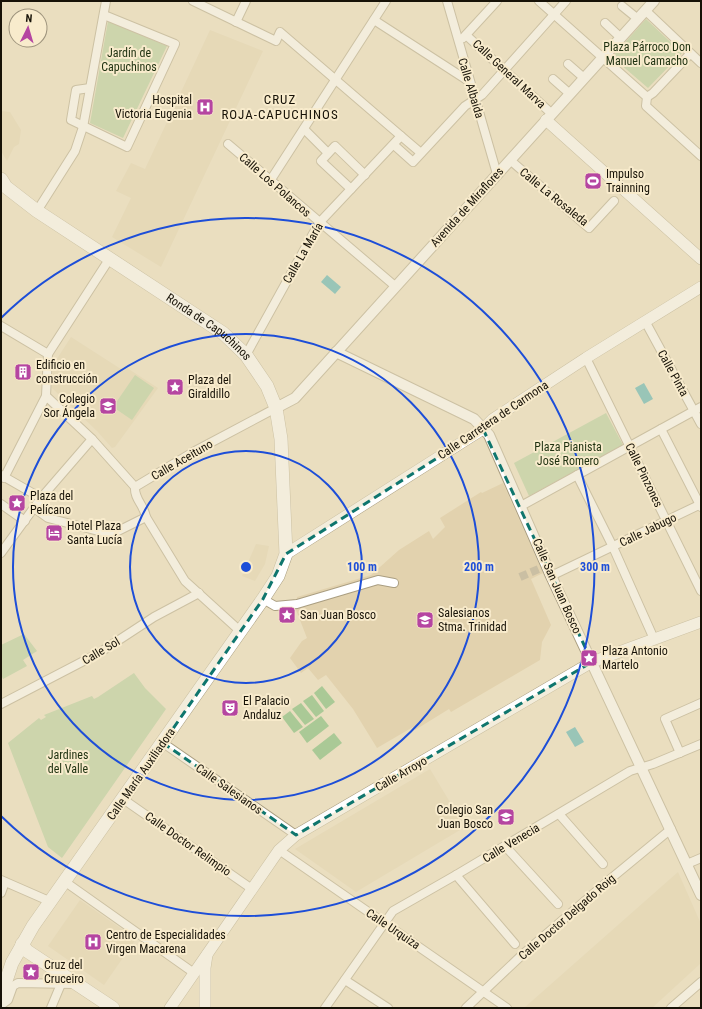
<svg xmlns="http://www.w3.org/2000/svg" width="702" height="1009" font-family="'Roboto Condensed',sans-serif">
  <rect width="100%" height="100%" fill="#eadebf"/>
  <g fill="#e2d2ae">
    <polygon points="210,30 263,51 161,267 112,237 131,198 116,191 131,163 145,169"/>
    <polygon points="1,111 10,112 21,130 19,144 14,147 7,161 1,151"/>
    <polygon points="71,337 124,371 127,368 158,388 115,447 112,448 97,431 52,388 53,365"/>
    <polygon points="503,483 543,573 531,579 551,625 542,642 540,660 451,712 449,709 415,730 413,727 377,748 353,709 326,675 318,680 308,668 301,673 290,658 302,641 307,638 296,610 297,597 371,575 399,550 429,531 433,539 445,527 440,518 481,492 482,493"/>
    <polygon points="256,544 269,546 265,564 255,581 242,576"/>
    <polygon points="430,769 465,827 356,892 295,849"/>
    <polygon points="678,872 701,924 701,963 652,1008 524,1008"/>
    <polygon points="80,900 136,939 104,985 48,946"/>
  </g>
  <g fill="#aac996">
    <polygon points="646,19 682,53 648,88 612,57"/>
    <polygon points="108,21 167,46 123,138 90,123"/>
    <polygon points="135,375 154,388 132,420 113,407"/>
    <polygon points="606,413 623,445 529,496 514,463"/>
    <polygon points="24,634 37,651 23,660 27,666 3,679 1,675 1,645"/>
    <polygon points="134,673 145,688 166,709 62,858 48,847 8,743 39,718 41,720 46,717 44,715 92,696 94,699 98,697"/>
    <polygon points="322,686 335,702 326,709 314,693"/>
    <polygon points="312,695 324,711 316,717 303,701"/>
    <polygon points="301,703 314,719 305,725 292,709"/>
    <polygon points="290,711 303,727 294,733 282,717"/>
    <polygon points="321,716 329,726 307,743 299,732"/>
    <polygon points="334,733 342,743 320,760 312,750"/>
  </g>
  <g fill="#39a6ae">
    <polygon points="327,275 341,287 335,294 321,282"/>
    <polygon points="644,383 653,399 644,404 635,388"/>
    <polygon points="575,727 584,742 575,747 566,732"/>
  </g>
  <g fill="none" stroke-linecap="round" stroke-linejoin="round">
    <polyline stroke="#cabfa3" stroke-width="8" stroke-dasharray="8 4" stroke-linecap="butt" points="520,577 541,568"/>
    <g stroke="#aa9e81" stroke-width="10">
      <g id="minor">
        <polyline points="193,1 276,41 280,32 401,136"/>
        <polyline points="447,1 497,174"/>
        <polyline points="539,1 647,97 646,106 701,156"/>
        <polyline points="622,6 638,19"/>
        <polyline points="646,11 701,63"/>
        <polyline points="374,20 470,82"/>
        <polyline points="236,22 246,1"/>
        <polyline points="605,23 621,38"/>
        <polyline points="466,35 552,114"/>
        <polyline points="463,38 497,1"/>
        <polyline points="568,64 584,78"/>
        <polyline points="553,79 570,94"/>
        <polyline points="90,88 76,90 71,120 127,147 175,44 104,15"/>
        <polyline points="647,97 653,93 690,54"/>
        <polyline points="304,129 328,153"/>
        <polyline points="228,144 395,286"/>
        <polyline points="394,145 413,162 465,106 482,95 566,1"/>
        <polyline points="510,160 589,228 614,201"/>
        <polyline points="270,181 386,1"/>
        <polyline points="351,189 321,161 335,146 365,175"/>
        <polyline points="37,211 75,151 83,127 106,1"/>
        <path d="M110,258L48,354L46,396L92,439L135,487C134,499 144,505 146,517"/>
        <polyline points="645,321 701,424"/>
        <polyline points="1,326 48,354"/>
        <polyline points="246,355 319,223 401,136 421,153"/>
        <polyline points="586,358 701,591"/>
        <polyline points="661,429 701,507"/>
        <polyline points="1,475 41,498 1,553"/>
        <polyline points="577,475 613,547 654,639"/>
        <polyline points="4,478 46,396"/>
        <polyline points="135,487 195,451 276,408"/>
        <polyline points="41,498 92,439"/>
        <polyline points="1,504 25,521"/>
        <polyline points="521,506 701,407"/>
        <polyline points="34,508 48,518 106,533 114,533 146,517 185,581 240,631"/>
        <polyline points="551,576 701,504"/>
        <polyline points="263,599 275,606 297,604 378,580 394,583"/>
        <polyline points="1,704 99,653 154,617 199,593"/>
        <polyline points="163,743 296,835"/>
        <polyline points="680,753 665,719 701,703"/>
        <polyline points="123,799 252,889"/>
        <polyline points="559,814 603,864"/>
        <polyline points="505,846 558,904"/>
        <polyline points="279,850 507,1008"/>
        <polyline points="687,864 701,858"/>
        <polyline points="456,875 515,944"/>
        <polyline points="1,880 49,901"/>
        <polyline points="64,881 194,973"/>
        <polyline points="1,893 5,882"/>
        <polyline points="345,980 388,1008"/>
        <polyline points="1,1005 8,1000 13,986 18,983 74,984"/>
        <polyline points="51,1008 61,984"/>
        <polyline points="325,1008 393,911 456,875 630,771 653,764 701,744"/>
        <polyline points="466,1008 523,954 614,876 671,829"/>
        <polyline points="671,1008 701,982"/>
      </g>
    </g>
    <g stroke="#aa9e81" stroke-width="12">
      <g id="tertiary">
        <polyline points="336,352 474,419 489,435 551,576 701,895"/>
        <polyline points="276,408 295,398 654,1"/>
      </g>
    </g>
    <g stroke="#aa9e81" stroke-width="12">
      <g id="secondary">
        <polyline points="546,120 701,259"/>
        <polyline points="286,554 483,429 493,419 586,358 701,287"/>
        <polyline points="170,1008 279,850 296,835 592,662 701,622"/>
        <polyline points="205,1008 205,968 207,955"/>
      </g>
    </g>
    <g stroke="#aa9e81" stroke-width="14">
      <g id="primary">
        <path id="s1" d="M1,179L6,187L37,211L223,333L246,355L267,386L276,408L281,439L286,554L278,576L263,599L33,926L12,963L1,996"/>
        <polyline points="22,944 27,951 113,1008"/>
      </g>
    </g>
    <use href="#minor" stroke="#fff" stroke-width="8"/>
    <use href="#tertiary" stroke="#fff" stroke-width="10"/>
    <use href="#secondary" stroke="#fff" stroke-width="11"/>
    <use href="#primary" stroke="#fff" stroke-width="13"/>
  </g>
  <path d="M0 0H702V1009H0ZM483,429L592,662L296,835L163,743L263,599L286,554Z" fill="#eadebf" fill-opacity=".55" fill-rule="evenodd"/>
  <path fill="none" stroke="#0f766e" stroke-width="3" stroke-dasharray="8 5" stroke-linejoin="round" d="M483,429L592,662L296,835L163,743L263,599L286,554Z"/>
  <g fill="none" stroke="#1d4ed8" stroke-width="2">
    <circle cx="246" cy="567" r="116"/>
    <circle cx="246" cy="567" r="233"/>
    <path d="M1 318A349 349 0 1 1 1 816"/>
  </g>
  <defs>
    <g id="hospital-square" transform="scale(0.9)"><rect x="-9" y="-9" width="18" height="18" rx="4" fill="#b545a1" stroke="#f8ebcc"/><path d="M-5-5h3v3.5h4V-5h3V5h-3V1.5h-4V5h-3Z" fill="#fff"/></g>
    <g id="stadium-square" transform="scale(0.9)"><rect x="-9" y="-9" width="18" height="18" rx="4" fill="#b545a1" stroke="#f8ebcc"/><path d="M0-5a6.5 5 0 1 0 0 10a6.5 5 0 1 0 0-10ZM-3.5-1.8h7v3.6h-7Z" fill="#fff"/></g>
    <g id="building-square" transform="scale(0.9)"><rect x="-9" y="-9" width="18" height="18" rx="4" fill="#b545a1" stroke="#f8ebcc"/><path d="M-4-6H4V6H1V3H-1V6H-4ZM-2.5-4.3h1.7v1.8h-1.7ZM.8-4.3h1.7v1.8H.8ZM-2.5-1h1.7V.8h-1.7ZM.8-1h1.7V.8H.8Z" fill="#fff"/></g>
    <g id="sight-square" transform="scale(0.9)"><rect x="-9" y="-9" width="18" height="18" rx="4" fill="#b545a1" stroke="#f8ebcc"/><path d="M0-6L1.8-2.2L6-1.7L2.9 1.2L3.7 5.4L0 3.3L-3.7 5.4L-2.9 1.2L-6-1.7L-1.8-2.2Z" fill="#fff"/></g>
    <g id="school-square" transform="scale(0.9)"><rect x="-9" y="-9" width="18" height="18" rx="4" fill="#b545a1" stroke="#f8ebcc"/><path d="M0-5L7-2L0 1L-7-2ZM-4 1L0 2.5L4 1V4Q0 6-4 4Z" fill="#fff"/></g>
    <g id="hotel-square" transform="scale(0.9)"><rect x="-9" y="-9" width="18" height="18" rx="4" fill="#b545a1" stroke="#f8ebcc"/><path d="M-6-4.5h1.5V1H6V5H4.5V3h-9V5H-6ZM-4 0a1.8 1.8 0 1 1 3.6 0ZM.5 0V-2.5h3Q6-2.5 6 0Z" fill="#fff"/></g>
    <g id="theatre-square" transform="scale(0.9)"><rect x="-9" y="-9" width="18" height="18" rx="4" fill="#b545a1" stroke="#f8ebcc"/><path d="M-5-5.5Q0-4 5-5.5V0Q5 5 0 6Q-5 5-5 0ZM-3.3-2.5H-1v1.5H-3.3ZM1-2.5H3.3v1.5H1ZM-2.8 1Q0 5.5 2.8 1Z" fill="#fff"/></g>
  </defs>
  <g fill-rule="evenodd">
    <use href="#hospital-square" x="205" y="107"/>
    <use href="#stadium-square" x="593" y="181"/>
    <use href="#building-square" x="23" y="372"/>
    <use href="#sight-square" x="175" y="387"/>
    <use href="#school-square" x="108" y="406"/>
    <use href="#sight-square" x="17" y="503"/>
    <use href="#hotel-square" x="54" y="533"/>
    <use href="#sight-square" x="287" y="615"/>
    <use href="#school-square" x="425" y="620"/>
    <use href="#sight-square" x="589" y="658"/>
    <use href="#theatre-square" x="230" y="708"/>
    <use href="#school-square" x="506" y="817"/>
    <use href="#hospital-square" x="93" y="942"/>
    <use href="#sight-square" x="31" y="972"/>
  </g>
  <g text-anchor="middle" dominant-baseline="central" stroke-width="4" stroke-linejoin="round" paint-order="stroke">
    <g font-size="12" fill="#1d300f" stroke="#f8ebcc">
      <text x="647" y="47">Plaza Párroco Don<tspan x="647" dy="14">Manuel Camacho</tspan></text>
      <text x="129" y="53">Jardín de<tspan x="129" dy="14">Capuchinos</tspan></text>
      <text x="568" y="447">Plaza Pianista<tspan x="568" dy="14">José Romero</tspan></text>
      <text x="68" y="755">Jardines<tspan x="68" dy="14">del Valle</tspan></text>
    </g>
    <g font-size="12" fill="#171207" stroke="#f8ebcc">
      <text transform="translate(509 74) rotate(43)">Calle General Marva</text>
      <text transform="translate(471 88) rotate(73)">Calle Albaida</text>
      <text transform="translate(275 185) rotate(41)">Calle Los Polancos</text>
      <text transform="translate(554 197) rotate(39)">Calle La Rosaleda</text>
      <text transform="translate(467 207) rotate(-48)">Avenida de Miraflores</text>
      <text transform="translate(303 253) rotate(-60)">Calle La María</text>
      <text stroke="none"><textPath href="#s1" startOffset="256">Ronda de Capuchinos</textPath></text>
      <text transform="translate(673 373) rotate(61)">Calle Pinta</text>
      <text transform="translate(493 420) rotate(-34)">Calle Carretera de Carmona</text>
      <text transform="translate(182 460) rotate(-30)">Calle Aceituno</text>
      <text transform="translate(644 475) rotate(64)">Calle Pinzones</text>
      <text transform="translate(648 530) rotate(-26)">Calle Jabugo</text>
      <text transform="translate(557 586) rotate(66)">Calle San Juan Bosco</text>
      <text transform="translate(101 651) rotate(-31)">Calle Sol</text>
      <text transform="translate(141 774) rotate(-55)">Calle María Auxiliadora</text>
      <text transform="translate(401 774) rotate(-30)">Calle Arroyo</text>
      <text transform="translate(229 789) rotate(35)">Calle Salesianos</text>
      <text transform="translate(511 843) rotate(-31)">Calle Venecia</text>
      <text transform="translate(188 844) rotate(35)">Calle Doctor Relimpio</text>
      <text transform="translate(567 917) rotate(-41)">Calle Doctor Delgado Roig</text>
      <text transform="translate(393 929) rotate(34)">Calle Urquiza</text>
    </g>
    <g font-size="12" fill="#171207" stroke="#f8ebcc" text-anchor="start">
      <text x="192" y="100" text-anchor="end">Hospital<tspan x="192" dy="14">Victoria Eugenia</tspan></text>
      <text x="606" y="174">Impulso<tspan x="606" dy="14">Trainning</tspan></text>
      <text x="36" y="365">Edificio en<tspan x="36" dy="14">construcción</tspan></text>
      <text x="188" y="380">Plaza del<tspan x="188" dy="14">Giraldillo</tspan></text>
      <text x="95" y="399" text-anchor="end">Colegio<tspan x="95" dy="14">Sor Ángela</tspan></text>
      <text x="30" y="496">Plaza del<tspan x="30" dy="14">Pelícano</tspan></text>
      <text x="67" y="526">Hotel Plaza<tspan x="67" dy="14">Santa Lucía</tspan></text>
      <text x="438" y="613">Salesianos<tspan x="438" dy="14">Stma. Trinidad</tspan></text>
      <text x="300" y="615">San Juan Bosco</text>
      <text x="602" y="651">Plaza Antonio<tspan x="602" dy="14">Martelo</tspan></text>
      <text x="243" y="701">El Palacio<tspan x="243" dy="14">Andaluz</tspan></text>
      <text x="493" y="810" text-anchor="end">Colegio San<tspan x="493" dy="14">Juan Bosco</tspan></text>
      <text x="106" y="935">Centro de Especialidades<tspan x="106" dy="14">Virgen Macarena</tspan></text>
      <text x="44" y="965">Cruz del<tspan x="44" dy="14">Cruceiro</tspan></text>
    </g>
    <g font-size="13" letter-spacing="1" fill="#171207" stroke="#f8ebcc">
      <text x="280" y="99">CRUZ<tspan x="280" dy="15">ROJA-CAPUCHINOS</tspan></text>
    </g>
  </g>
  <circle cx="246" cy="567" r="6" fill="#1d4ed8" stroke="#f8ebcc" stroke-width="2"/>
  <g font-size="12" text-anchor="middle" font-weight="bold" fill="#1d4ed8" stroke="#f8ebcc" stroke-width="4" stroke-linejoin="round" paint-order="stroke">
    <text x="362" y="571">100 m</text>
    <text x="479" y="571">200 m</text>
    <text x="595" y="571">300 m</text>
  </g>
  <rect width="702" height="1009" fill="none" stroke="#171207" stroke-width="4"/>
  <g transform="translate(28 28) rotate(5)"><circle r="19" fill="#f8ebcc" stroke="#9e947d"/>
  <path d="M0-3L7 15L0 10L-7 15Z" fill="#b545a1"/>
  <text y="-6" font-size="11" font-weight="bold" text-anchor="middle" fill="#171207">N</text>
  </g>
</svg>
